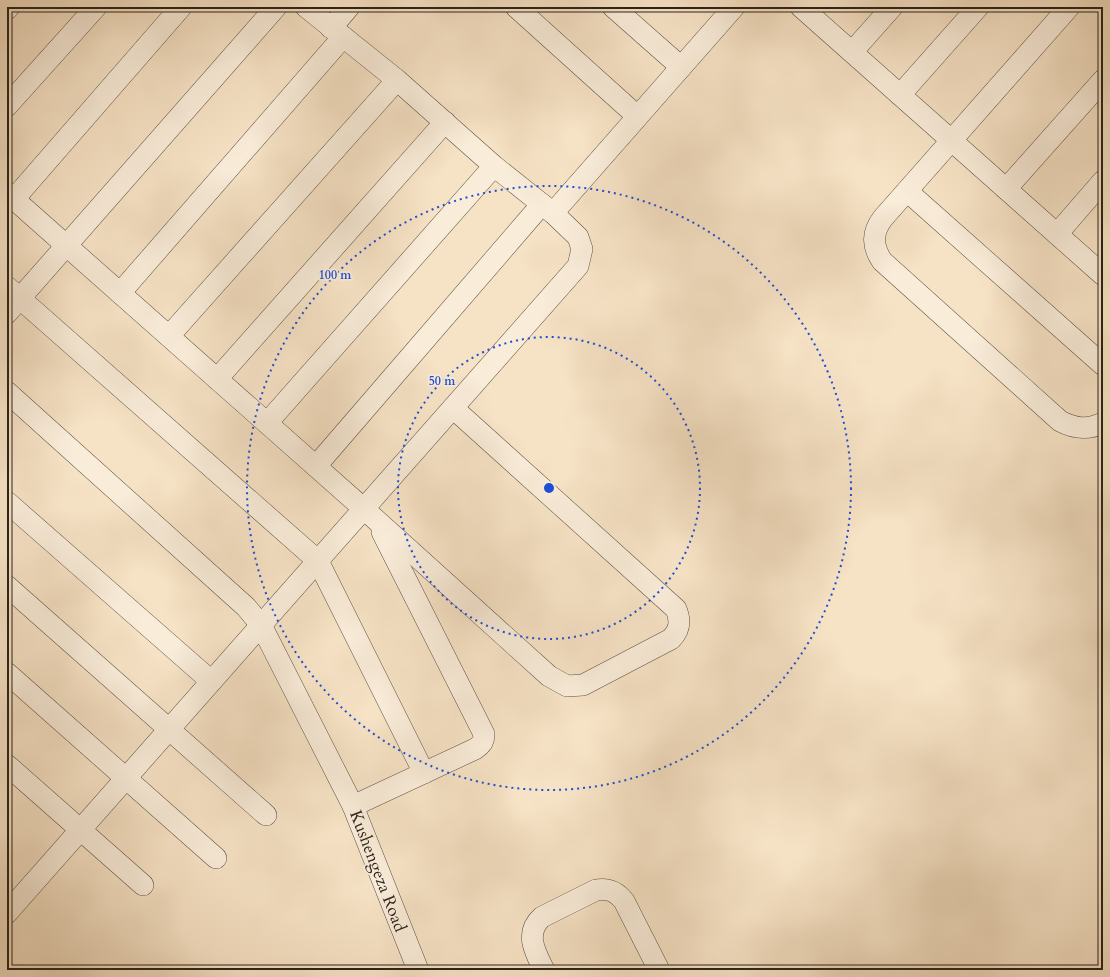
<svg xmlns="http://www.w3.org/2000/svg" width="1110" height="977" font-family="Cardo,serif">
  <rect width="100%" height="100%" fill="#f6e2c5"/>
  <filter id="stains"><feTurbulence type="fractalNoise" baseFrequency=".005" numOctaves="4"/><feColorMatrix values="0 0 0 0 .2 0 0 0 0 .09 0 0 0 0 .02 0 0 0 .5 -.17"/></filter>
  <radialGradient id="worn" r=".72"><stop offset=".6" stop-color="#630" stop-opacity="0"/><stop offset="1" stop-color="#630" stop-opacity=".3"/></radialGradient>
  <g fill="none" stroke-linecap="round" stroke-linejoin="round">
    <g stroke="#5d5244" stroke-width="22">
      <g id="street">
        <polyline points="516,7 637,116"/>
        <polyline points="613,7 681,67"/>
        <polyline points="801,7 1103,275"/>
        <path d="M1069,7L883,218C872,232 872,246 882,261L1060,421C1075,429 1088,430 1103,423"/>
        <polyline points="7,9 9,7"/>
        <polyline points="331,28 349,7"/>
        <polyline points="852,52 892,7"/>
        <polyline points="900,95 978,7"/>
        <polyline points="7,106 96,7"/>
        <polyline points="1006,189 1103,80"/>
        <polyline points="907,191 1103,365"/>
        <path d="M7,193L364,509L549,676L567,686L583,685L671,639C680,630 681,621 676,609L453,408"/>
        <polyline points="14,199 181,7"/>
        <polyline points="553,213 734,7"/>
        <polyline points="1057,234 1103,181"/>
        <polyline points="7,287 318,561 424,773"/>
        <polyline points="120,293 343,37"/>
        <polyline points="7,313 276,7"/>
        <polyline points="169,336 397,80"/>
        <polyline points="217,379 445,122"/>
        <polyline points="7,392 246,607 261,625 353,806 418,970"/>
        <polyline points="267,423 494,166"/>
        <polyline points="316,466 542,204"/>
        <polyline points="7,502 211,681"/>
        <polyline points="7,586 266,815"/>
        <polyline points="7,673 216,858"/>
        <polyline points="7,765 143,885"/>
        <path d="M353,806L475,749C481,745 484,742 484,734L382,532"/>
        <polyline points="7,913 578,266 582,249 578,237 553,213 494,166 397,80 306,7"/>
        <path d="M544,970C535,952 524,933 542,917L596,890C608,888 616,891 624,901L659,970"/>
      </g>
    </g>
    <use href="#street" stroke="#f9ecd9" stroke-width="21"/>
  </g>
  <g fill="none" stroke="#1d4ed8" stroke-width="2" stroke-dasharray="2 4">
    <circle cx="549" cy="488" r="151"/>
    <circle cx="549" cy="488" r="302"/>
  </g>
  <g text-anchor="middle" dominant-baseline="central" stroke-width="3.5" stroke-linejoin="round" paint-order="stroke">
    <g font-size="17" fill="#2a2219" stroke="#f9ecd9">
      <text transform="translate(378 871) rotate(69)">Kushengeza Road</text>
    </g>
  </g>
  <circle cx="549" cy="488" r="6" fill="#1d4ed8" stroke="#f9ecd9" stroke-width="2"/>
  <g font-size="12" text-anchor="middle" font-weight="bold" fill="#1d4ed8" stroke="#f9ecd9" stroke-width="3.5" stroke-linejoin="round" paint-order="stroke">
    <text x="335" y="279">100 m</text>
    <text x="442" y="385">50 m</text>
  </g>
  <rect width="1110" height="977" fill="none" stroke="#f6e2c5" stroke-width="24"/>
  <rect x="8" y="8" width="1094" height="961" fill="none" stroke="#2a2219" stroke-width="2"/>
  <rect x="12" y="12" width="1086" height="953" fill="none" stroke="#2a2219"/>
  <rect width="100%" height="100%" filter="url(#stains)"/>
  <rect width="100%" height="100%" fill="url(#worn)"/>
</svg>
